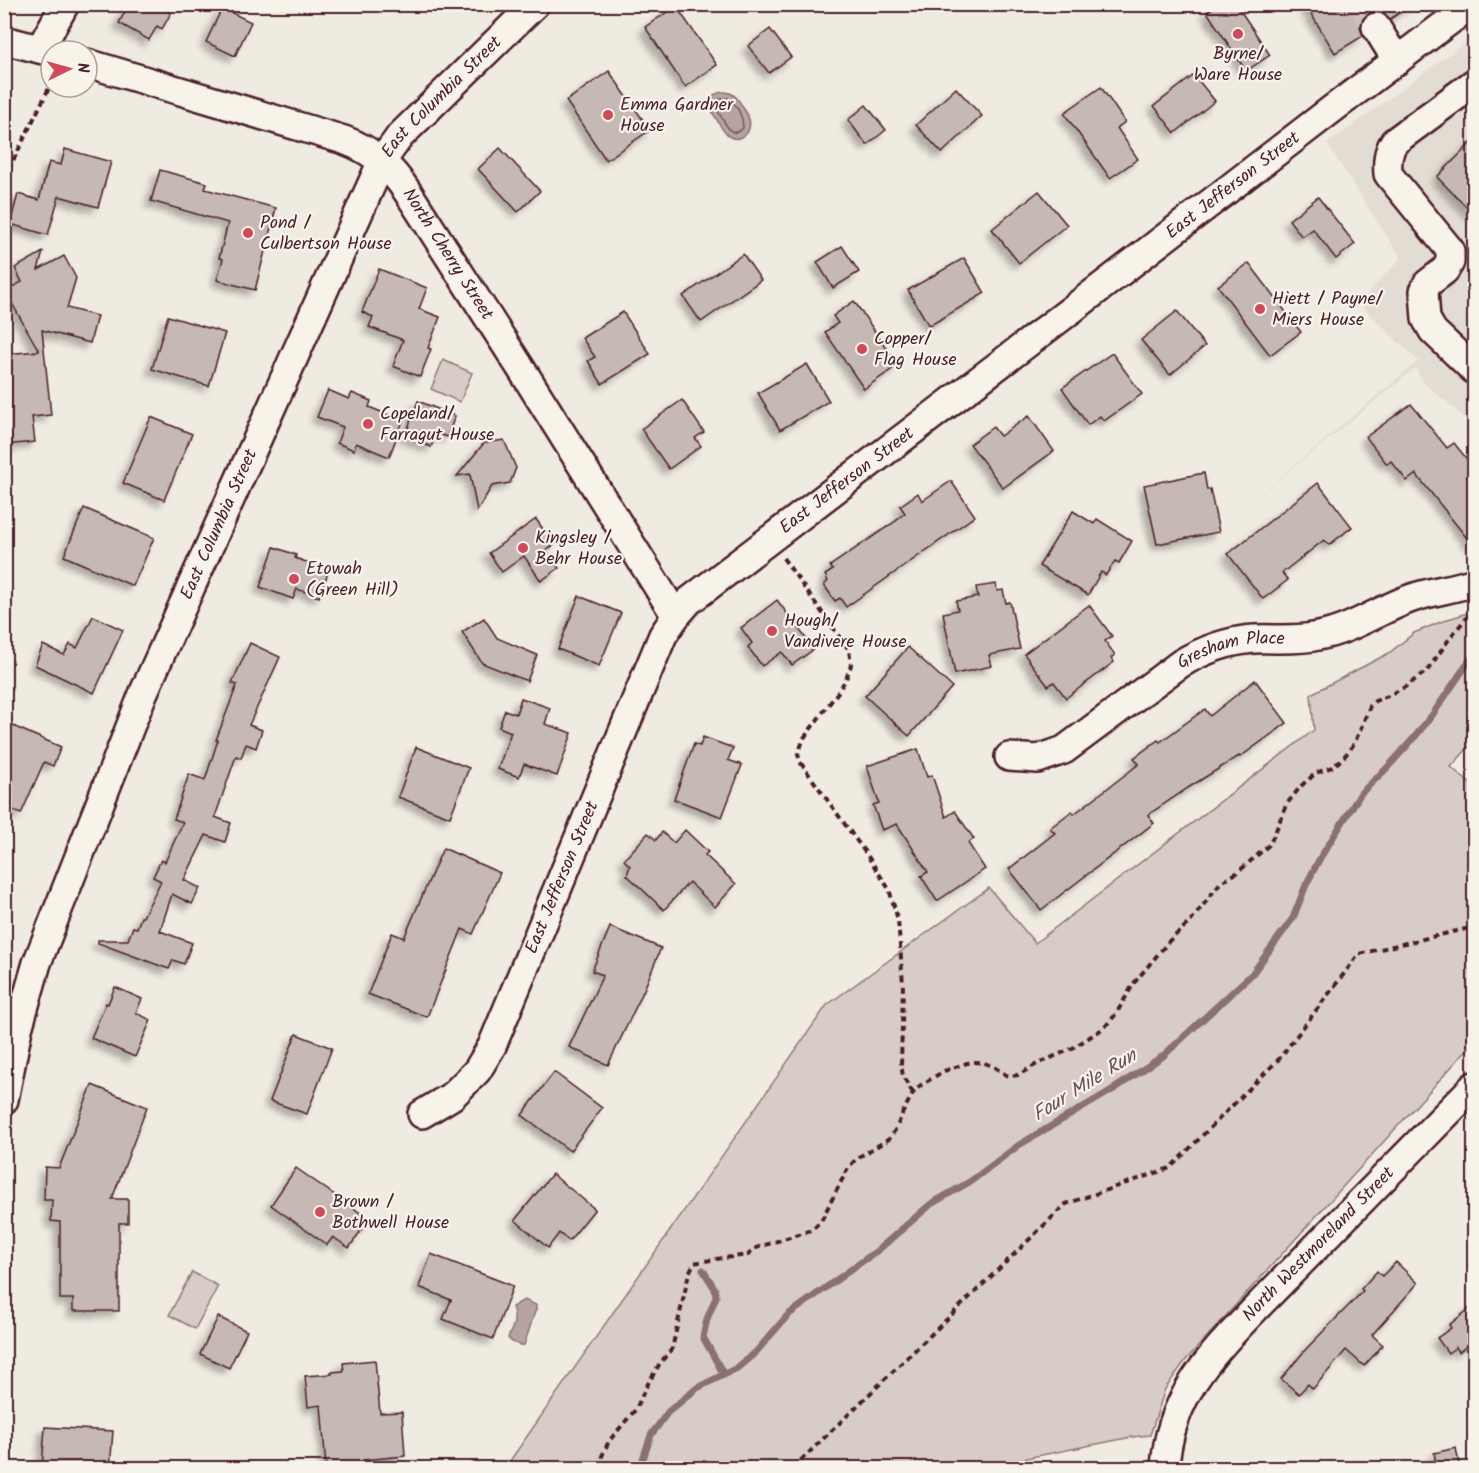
<svg xmlns="http://www.w3.org/2000/svg" width="1479" height="1473" font-family="Kalam,sans-serif">
  <defs>
    <filter id="shadow"><feDropShadow dx="-5.5" dy="5.5" stdDeviation="3" flood-color="#0004"/></filter>
  </defs>
  <rect width="100%" height="100%" fill="#f0ebe0"/>
  <filter id="ink" filterUnits="userSpaceOnUse"><feTurbulence type="fractalNoise" baseFrequency=".0167" numOctaves="2"/><feDisplacementMap in="SourceGraphic" scale="12" xChannelSelector="R" yChannelSelector="G"/><feConvolveMatrix kernelMatrix="1 2 1 2 8 2 1 2 1" color-interpolation-filters="sRGB"/></filter>
  <g filter="url(#ink)">
    <polygon fill="#e3dcd2" points="1474,36 1474,426 1425,384 1419,375 1417,369 1414,369 1245,507 1418,361 1358,303 1401,258 1327,144"/>
    <g fill="#d8cdc6" stroke="#917678" stroke-width="1.5">
      <polygon points="443,360 472,373 460,402 431,389"/>
      <polygon points="1474,611 1474,741 1451,767 1474,787 1474,1042 1185,1361 1165,1389 1150,1435 1132,1437 977,1468 505,1468 827,1005 989,888 1035,943 1314,730 1311,694 1389,653 1414,633 1448,619"/>
      <polygon points="192,1272 218,1286 195,1329 169,1315"/>
    </g>
    <g fill="#b7a4a2" stroke="#8b6f72" stroke-width="1.5">
      <path d="M723,92C735,92 738,99 744,109C748,115 752,124 748,131C747,134 744,136 741,137C729,143 722,129 717,120C709,108 704,95 723,92Z"/>
      <path d="M524,1300L536,1305V1309L524,1345C519,1346 511,1342 508,1338C513,1326 517,1320 512,1307Z"/>
    </g>
    <g fill="none" stroke-linecap="round" stroke-linejoin="round">
      <path stroke="#76545b" stroke-width="1.5" d="M728,98C737,104 743,117 743,128C733,139 727,127 722,118C720,114 715,109 716,104C716,103 717,101 717,100Z"/>
      <g stroke="#8b6f72" stroke-width="7">
        <polyline points="703,1270 715,1289 716,1297 707,1319 703,1337 724,1375"/>
        <polyline points="640,1468 651,1435 668,1412 697,1388 737,1368 756,1352 788,1315 878,1250 931,1204 971,1181 1019,1145 1114,1089 1163,1056 1252,974 1293,918 1306,885 1320,858 1361,793 1386,769 1414,738 1433,714 1467,664 1474,655"/>
      </g>
    </g>
    <g fill="#c6b8b3" stroke="#4a1f2b" stroke-width="1.5" filter="url(#shadow)">
      <polygon points="129,4 157,4 171,13 162,29 157,26 149,40 119,23"/>
      <polygon points="1218,4 1236,4 1270,55 1246,71 1207,12"/>
      <polygon points="1305,4 1413,4 1390,19 1384,13 1376,11 1367,14 1362,19 1360,27 1363,36 1335,53"/>
      <polygon points="676,6 717,65 685,87 645,27"/>
      <polygon points="222,8 251,22 235,56 206,42"/>
      <polygon points="770,29 791,57 769,73 748,46"/>
      <polygon points="609,71 650,130 606,160 566,101"/>
      <polygon points="1194,75 1215,101 1175,133 1154,106"/>
      <polygon points="1101,87 1125,122 1117,128 1138,159 1110,178 1064,113"/>
      <polygon points="956,88 982,116 942,153 916,125"/>
      <polygon points="866,105 886,130 867,145 848,120"/>
      <polygon points="1474,140 1474,215 1437,177"/>
      <polygon points="500,148 540,191 518,212 478,169"/>
      <polygon points="65,149 111,162 98,207 59,196 48,235 10,224 18,194 39,200 49,162 61,165"/>
      <polygon points="160,170 207,183 205,189 276,208 255,290 217,280 223,259 219,258 228,223 151,201"/>
      <polygon points="1039,191 1067,225 1019,263 992,229"/>
      <polygon points="1318,197 1355,244 1336,259 1313,229 1302,237 1289,220"/>
      <polygon points="842,246 859,272 833,288 817,262"/>
      <polygon points="43,252 38,270 64,256 76,278 67,308 97,316 90,343 42,330 51,415 32,417 35,442 4,445 4,354 39,351 5,291 22,282 15,268"/>
      <polygon points="743,254 761,280 701,322 683,296"/>
      <polygon points="964,258 985,293 929,326 908,290"/>
      <polygon points="1249,263 1301,332 1270,355 1218,286"/>
      <polygon points="379,269 427,288 419,309 440,317 428,348 431,349 420,377 393,366 403,340 369,327 373,317 362,312"/>
      <polygon points="854,301 898,365 864,389 825,332 838,323 833,316"/>
      <polygon points="1177,311 1205,346 1170,375 1141,340"/>
      <polygon points="623,312 650,354 602,384 588,361 595,357 582,338"/>
      <polygon points="168,316 225,333 209,386 152,369"/>
      <polygon points="1112,353 1142,394 1104,421 1100,416 1088,425 1062,388"/>
      <polygon points="807,364 829,401 780,430 758,393"/>
      <polygon points="328,390 349,399 352,393 371,401 369,407 403,421 389,457 356,443 354,450 337,443 343,427 317,417"/>
      <polygon points="682,400 704,432 695,438 701,446 669,469 641,429"/>
      <polygon points="418,401 455,416 447,437 437,433 431,447 405,436"/>
      <polygon points="1411,404 1447,448 1454,443 1474,468 1474,547 1416,474 1407,481 1391,461 1387,464 1366,437"/>
      <polygon points="1029,416 1054,451 1003,488 970,444 993,427 1000,436"/>
      <polygon points="151,417 192,434 164,500 123,483"/>
      <polygon points="504,440 516,468 510,483 492,486 477,511 470,474 457,476 484,443"/>
      <polygon points="1204,473 1207,490 1210,489 1219,532 1157,544 1144,485"/>
      <polygon points="951,481 975,516 846,607 840,598 835,601 824,585 828,581 825,575 833,570 830,566 897,520 897,519 905,513 900,506 918,493 922,501"/>
      <polygon points="1318,483 1352,527 1329,545 1324,540 1282,573 1288,580 1263,599 1228,554"/>
      <polygon points="84,508 154,538 133,586 64,556"/>
      <polygon points="1073,511 1094,524 1097,519 1132,541 1119,563 1115,561 1106,575 1101,572 1088,595 1039,566"/>
      <polygon points="536,519 554,545 546,551 559,568 541,581 524,556 502,572 489,553"/>
      <polygon points="274,547 296,555 295,558 329,570 319,597 297,589 293,599 260,587"/>
      <polygon points="996,584 997,591 1003,590 1006,603 1010,602 1020,649 989,655 992,666 955,674 943,613 958,610 956,601 978,597 976,587"/>
      <polygon points="579,596 621,613 599,666 558,649"/>
      <polygon points="777,600 814,649 792,665 782,652 762,666 748,647 752,643 741,628"/>
      <polygon points="1089,605 1112,636 1105,641 1115,655 1111,658 1114,662 1066,698 1054,682 1048,686 1024,654"/>
      <polygon points="93,616 123,630 94,693 35,665 43,645 64,655 70,644 77,648"/>
      <polygon points="484,618 497,638 537,655 527,681 482,663 462,632"/>
      <polygon points="250,643 280,657 249,725 262,730 256,748 246,744 241,758 236,756 215,817 231,823 225,842 206,835 184,880 200,888 192,904 172,894 160,931 192,943 184,964 173,960 169,969 98,943 98,940 128,940 133,927 137,928 141,917 143,917 161,881 153,877 161,860 165,862 183,822 174,819 189,774 205,780 218,740 216,740 237,685 232,683"/>
      <polygon points="908,647 952,687 909,736 865,696"/>
      <polygon points="1255,680 1287,723 1240,757 1239,756 1191,786 1148,815 1154,823 1041,910 1009,869 1055,833 1050,828 1072,811 1074,814 1139,764 1134,758 1158,740 1160,742 1205,709 1210,716"/>
      <polygon points="521,698 550,708 545,724 572,733 557,776 524,764 519,777 498,769 511,732 499,727 505,710 516,714"/>
      <polygon points="4,722 61,747 53,766 44,762 21,814 4,806"/>
      <polygon points="703,737 733,748 728,760 742,765 722,817 674,799 694,744 700,746"/>
      <polygon points="416,747 469,768 450,817 398,797"/>
      <polygon points="918,749 927,777 932,775 946,817 955,811 974,839 968,843 985,869 937,901 921,876 928,872 897,824 882,830 873,805 879,803 867,766"/>
      <polygon points="685,830 708,852 705,855 736,884 715,907 689,882 664,910 627,875 630,866 624,860 648,833 656,840 662,832 674,843"/>
      <polygon points="443,848 500,873 473,934 462,929 427,1017 368,994 392,933 404,938"/>
      <polygon points="610,927 661,948 643,992 608,1065 569,1047 603,975 592,971"/>
      <polygon points="115,987 142,999 136,1013 151,1020 135,1057 91,1038 106,1003 108,1004"/>
      <polygon points="296,1034 332,1048 307,1114 270,1101"/>
      <polygon points="554,1072 602,1108 570,1151 522,1115"/>
      <polygon points="92,1085 147,1107 112,1199 128,1199 128,1223 119,1223 119,1311 73,1311 73,1299 60,1299 60,1222 51,1221 52,1200 44,1200 45,1167 59,1168"/>
      <polygon points="296,1168 369,1219 349,1248 333,1237 327,1245 271,1205"/>
      <polygon points="552,1174 595,1209 569,1241 559,1233 548,1248 515,1220"/>
      <polygon points="431,1254 513,1286 493,1339 443,1319 451,1300 419,1287"/>
      <polygon points="1396,1262 1418,1283 1372,1335 1383,1345 1364,1366 1346,1350 1313,1389 1308,1384 1299,1394 1281,1379 1306,1349 1363,1291 1361,1289 1377,1271 1382,1276"/>
      <polygon points="1474,1305 1474,1340 1459,1352 1456,1347 1448,1353 1437,1338 1451,1328 1449,1325"/>
      <polygon points="218,1317 247,1331 229,1368 200,1354"/>
      <polygon points="375,1360 380,1413 402,1412 405,1456 363,1460 364,1464 326,1467 321,1405 308,1407 305,1376 332,1374 331,1372 344,1371 343,1363"/>
      <polygon points="45,1427 113,1431 110,1468 42,1468"/>
      <polygon points="1456,1448 1460,1468 1437,1468 1434,1453"/>
    </g>
    <g fill="none" stroke-linecap="round" stroke-linejoin="round">
      <polyline stroke="#cfc2bc" stroke-width="27" stroke-dasharray="27 14" stroke-linecap="butt" points="1362,4 1376,27"/>
      <g stroke="#4a1f2b" stroke-width="32">
        <g id="minor">
          <polyline points="1376,27 1397,61"/>
          <polyline points="4,40 51,52"/>
          <polyline points="40,49 65,4"/>
          <path id="s1" d="M87,63L344,140C374,151 391,167 409,194L529,381L676,616"/>
          <path d="M1474,83L1394,142C1388,152 1387,161 1388,174L1450,250V262L1445,270L1427,284L1424,291L1426,319L1433,331L1474,370"/>
          <path id="s2" d="M1009,757L1038,759L1064,750L1180,664C1203,650 1227,641 1254,639C1275,638 1297,641 1318,636C1352,630 1380,609 1412,598C1432,591 1454,589 1474,582"/>
          <path id="s3" d="M4,1100L18,1029L37,963L143,694L382,161L400,136L535,4"/>
          <path id="s4" d="M422,1114L452,1096L477,1071L492,1046L663,635L676,616L689,601L1092,294L1335,107L1472,4"/>
          <path id="s5" d="M1165,1468C1169,1397 1211,1355 1258,1306L1474,1086"/>
        </g>
      </g>
      <g stroke="#4a1f2b" stroke-width="4" stroke-dasharray="6 4.5" stroke-linecap="butt">
        <polyline points="4,179 51,84"/>
        <polyline points="783,558 849,650 851,665 846,679 838,692 804,738 798,754 800,762 867,855 889,889 898,920 903,984 901,1065 903,1076 913,1093"/>
        <polyline points="600,1468 602,1456 609,1441 636,1409 645,1389 660,1363 672,1349 689,1273 694,1263 716,1259 748,1255 756,1248 811,1230 821,1221 848,1168 857,1158 889,1139 897,1127 902,1114 913,1093 921,1085 944,1071 967,1063 976,1062 984,1063 994,1067 1006,1075 1011,1076 1018,1075 1037,1064 1071,1049 1104,1028 1116,1014 1134,983 1169,941 1191,921 1220,883 1238,872 1269,845 1275,833 1286,805 1301,786 1316,773 1332,767 1342,759 1349,751 1355,742 1370,706 1375,701 1388,696 1405,687 1427,671 1452,635 1469,615 1472,608"/>
        <polyline points="793,1468 1066,1204 1170,1168 1279,1059 1359,954 1474,927"/>
      </g>
      <use href="#minor" stroke="#f7f3e8" stroke-width="27"/>
    </g>
  </g>
  <g fill="#d1495b" stroke="#f7f3e8" stroke-width="2">
    <circle cx="1238" cy="34" r="6"/>
    <circle cx="608" cy="115" r="6"/>
    <circle cx="248" cy="233" r="6"/>
    <circle cx="1260" cy="309" r="6"/>
    <circle cx="862" cy="349" r="6"/>
    <circle cx="368" cy="424" r="6"/>
    <circle cx="523" cy="548" r="6"/>
    <circle cx="294" cy="579" r="6"/>
    <circle cx="772" cy="631" r="6"/>
    <circle cx="320" cy="1212" r="6"/>
  </g>
  <g text-anchor="middle" dominant-baseline="central" stroke-width="4.5" stroke-linejoin="round" paint-order="stroke">
    <g font-size="18" fill="#4a1f2b" stroke="#f7f3e8" text-anchor="start">
      <text x="1238" y="54" text-anchor="middle">Byrne/<tspan x="1238" dy="21">Ware House</tspan></text>
      <text x="620" y="105">Emma Gardner<tspan x="620" dy="21">House</tspan></text>
      <text x="260" y="223">Pond /<tspan x="260" dy="21">Culbertson House</tspan></text>
      <text x="1272" y="299">Hiett / Payne/<tspan x="1272" dy="21">Miers House</tspan></text>
      <text x="874" y="339">Copper/<tspan x="874" dy="21">Flag House</tspan></text>
      <text x="380" y="414">Copeland/<tspan x="380" dy="21">Farragut House</tspan></text>
      <text x="535" y="538">Kingsley /<tspan x="535" dy="21">Behr House</tspan></text>
      <text x="306" y="569">Etowah<tspan x="306" dy="21">(Green Hill)</tspan></text>
      <text x="784" y="621">Hough/<tspan x="784" dy="21">Vandivere House</tspan></text>
      <text x="332" y="1202">Brown /<tspan x="332" dy="21">Bothwell House</tspan></text>
    </g>
    <g font-size="18" fill="#4a1f2b" stroke="#f7f3e8">
      <text stroke="none"><textPath href="#s3" startOffset="1102">East Columbia Street</textPath></text>
      <text stroke="none"><textPath href="#s4" startOffset="1272">East Jefferson Street</textPath></text>
      <text stroke="none"><textPath href="#s1" startOffset="426">North Cherry Street</textPath></text>
      <text stroke="none"><textPath href="#s4" startOffset="786">East Jefferson Street</textPath></text>
      <text stroke="none"><textPath href="#s3" startOffset="616">East Columbia Street</textPath></text>
      <text stroke="none"><textPath href="#s2" startOffset="255">Gresham Place</textPath></text>
      <text stroke="none"><textPath href="#s4" startOffset="282">East Jefferson Street</textPath></text>
      <text stroke="none"><textPath href="#s5" startOffset="278">North Westmoreland Street</textPath></text>
    </g>
    <g font-size="20" font-style="italic" fill="#704e55" stroke="#f7f3e8">
      <text transform="translate(1085 1086) rotate(-32)">Four Mile Run</text>
    </g>
  </g>
  <rect width="1479" height="1473" fill="none" stroke="#f7f3e8" stroke-width="24"/>
  <rect x="12" y="12" width="1455" height="1449" fill="none" stroke="#4a1f2b" stroke-width="2" filter="url(#ink)"/>
  <g transform="translate(69 69) rotate(85)"><circle r="28" fill="#f7f3e8" stroke="#b29e9c" stroke-width="1.5"/>
  <path d="M0-4.5L10 22L0 15L-10 22Z" fill="#d1495b"/>
  <text y="-9" font-size="16" font-weight="bold" text-anchor="middle" fill="#4a1f2b">N</text>
  </g>
</svg>
